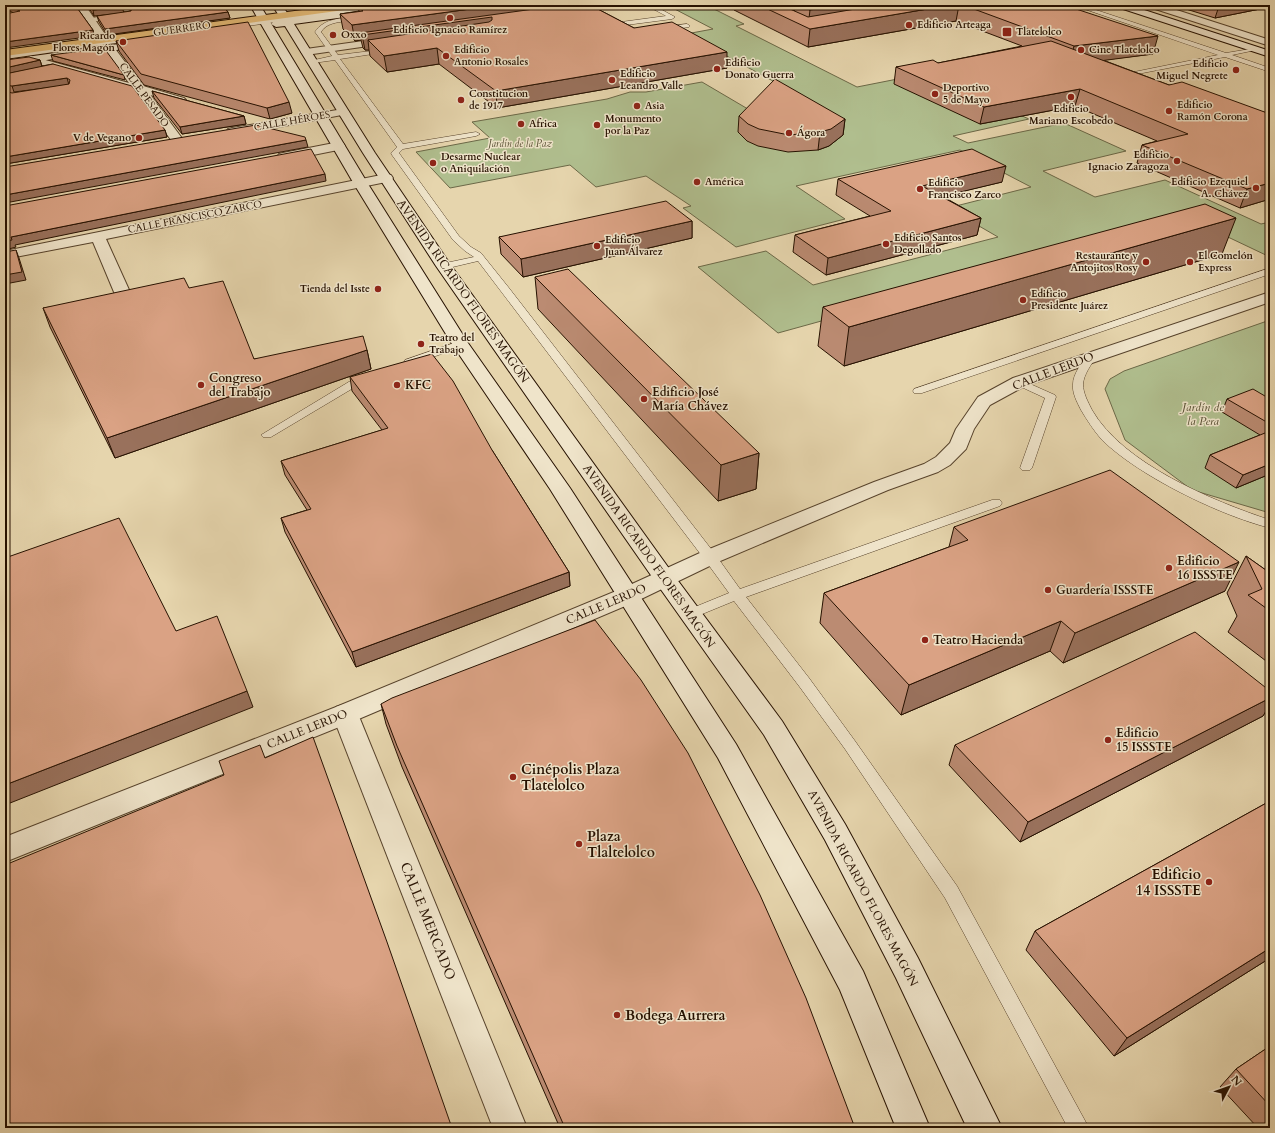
<svg xmlns="http://www.w3.org/2000/svg" width="1275" height="1133" font-family="Cardo,serif">
  <rect width="100%" height="100%" fill="#e6d5ad"/>
  <filter id="stains"><feTurbulence type="fractalNoise" baseFrequency=".005" numOctaves="4"/><feColorMatrix values="0 0 0 0 .2 0 0 0 0 .09 0 0 0 0 .02 0 0 0 .5 -.17"/></filter>
  <radialGradient id="worn" r=".72"><stop offset=".6" stop-color="#630" stop-opacity="0"/><stop offset="1" stop-color="#630" stop-opacity=".3"/></radialGradient>
  <g fill="#b0be8e" stroke="#6b6847">
    <polygon points="667,5 706,5 744,24 736,26 857,87 1014,56 986,100 1029,119 953,136 968,143 1064,123 1126,151 1043,171 1095,197 1165,180 1261,224 1270,222 1270,257 1190,219 778,333 698,267 766,251 813,285 998,237 948,208 1031,187 960,150 796,186 845,219 736,247 683,208 691,206 646,176 596,187 570,165 450,188 416,152 490,138 472,122 607,99 630,92 646,92 702,82 753,112 810,101 686,34 713,29"/>
    <polygon points="1270,320 1270,513 1192,490 1125,440 1105,389 1110,379 1124,371"/>
  </g>
  <g fill="none" stroke-linecap="round" stroke-linejoin="round">
    <g stroke="#56422b" stroke-width="1">
      <g id="service">
        <polygon points="121,5 125,5 133,15 132,16 90,22 87,20 90,18 126,14"/>
        <polygon points="377,5 392,5 389,7 232,28 229,26 232,24"/>
        <polygon points="646,5 653,5 675,17 672,19 626,25 634,30 635,31 632,33 619,25 619,23 621,22 666,16"/>
        <polygon points="1073,5 1081,5 1226,53 1256,48 1256,50 1232,55 1270,68 1270,72 1225,57 1122,77 1122,75 1124,74 1218,55"/>
        <path d="M357,17L360,19L359,20C347,22 328,20 321,32L338,55L388,49L389,50L386,52L340,59L403,144L476,132L480,134L476,136L403,149L399,153L459,236L471,247L481,253L509,288L715,554L740,589L992,500H1000L1002,503L1000,506L746,597L809,678L855,741L957,886L1089,1128H1068L945,898L845,749L799,686L734,601L695,617L690,619L685,617L683,614L685,611L729,593L705,560L478,261L444,269L440,266L441,264L474,257L465,251L453,240L392,155L391,153L397,147L335,60L313,63L310,61L332,56L315,32C324,18 342,18 357,17Z"/>
        <polygon points="687,24 690,26 689,27 663,31 660,29 663,27"/>
        <polygon points="134,37 137,39 136,40 5,59 5,55"/>
        <polygon points="1270,268 1270,274 922,393 914,393 913,391 914,389"/>
        <polygon points="460,341 464,342 465,344 464,346 413,364 409,365 404,362 405,360"/>
        <path d="M1091,354L1096,357C1091,365 1084,374 1083,384C1083,393 1088,402 1092,410C1123,464 1213,501 1270,520V528C1219,515 1139,476 1102,440C1094,431 1087,420 1081,410C1077,402 1072,393 1073,384C1073,374 1082,363 1087,355Z"/>
        <polygon points="366,375 371,378 370,380 360,384 271,437 263,437 261,435 352,380"/>
        <polygon points="1019,379 1055,395 1056,397 1032,468 1030,470 1022,470 1020,468 1045,398 1015,384 1014,382 1015,380"/>
      </g>
    </g>
    <g stroke="#56422b" stroke-width="2">
      <g id="minor">
        <polygon points="75,5 85,5 109,40 108,42 100,42"/>
        <polygon points="392,37 397,40 396,42 306,55 301,52 306,49"/>
        <polygon points="109,45 113,46 143,86 184,98 186,100 184,102 180,103 150,95 184,141 182,144 174,144 135,91 27,61 26,59 31,56 129,83 104,48"/>
        <polygon points="343,109 347,110 349,112 347,114 232,136 228,135 226,132 228,129 232,128"/>
        <polygon points="339,142 343,143 345,146 343,149 283,161 279,160 277,157 279,154 283,153"/>
        <polygon points="386,174 391,175 393,178 391,181 106,239 130,292 128,295 122,297 116,295 114,292 93,242 5,259 5,251"/>
        <polygon points="345,704 354,707 358,714 527,1128 493,1128 332,714 336,707"/>
      </g>
    </g>
    <g stroke="#56422b" stroke-width="2">
      <g id="tertiary">
        <polygon points="1147,5 1161,5 1270,40 1270,46 1149,7"/>
        <polygon points="1270,292 1270,302 1025,386 990,405 974,429 966,449 950,465 938,472 888,490 718,562 637,601 354,721 5,862 5,837 336,707 621,589 702,552 874,482 924,464 936,457 950,443 956,429 978,397 1013,378"/>
      </g>
    </g>
    <g stroke="#261100" stroke-width="2">
      <g id="secondary">
        <polygon points="250,5 260,5 368,184 468,343 570,488 736,744 863,971 930,1128 896,1128 840,990 718,758 550,489 452,344 354,184"/>
        <polygon points="272,5 282,5 291,19 391,5 416,5 411,8 294,24 375,153 450,264 673,574 782,721 845,824 918,958 1002,1128 967,1128 896,978 825,840 764,735 657,584 436,266 363,153 285,26 276,27 271,24 273,22 282,20"/>
        <polygon points="1115,5 1129,5 1270,51 1270,57 1117,7"/>
        <polygon points="147,40 152,43 151,45 5,66 5,60"/>
      </g>
    </g>
    <g stroke="#261100" stroke-width="2">
      <polygon id="primary" points="339,5 364,5 359,8 5,56 5,50"/>
    </g>
    <use href="#service" fill="#efe4ca" fill-rule="evenodd"/>
    <use href="#minor" fill="#efe4ca" fill-rule="evenodd"/>
    <use href="#tertiary" fill="#efe4ca" fill-rule="evenodd"/>
    <use href="#secondary" fill="#efe4ca" fill-rule="evenodd"/>
    <use href="#primary" fill="#e3ba76" fill-rule="evenodd"/>
  </g>
  <g fill="#bb8b72" stroke="#261100">
    <polygon points="5,5 75,5 93,30 94,36 12,12 5,9"/>
    <polygon points="87,5 121,5 123,12 131,11 127,5 222,5 228,12 230,18 107,35 99,22 97,16 115,14 94,16"/>
    <polygon points="370,5 590,5 634,28 727,68 497,108 439,64 387,72 370,56 369,50 365,50 363,48 361,40 355,41 343,29 340,14 359,11 358,7"/>
    <polygon points="735,5 1064,5 1153,54 1103,60 1169,85 1270,114 1270,199 1240,208 1137,163 1142,145 1157,141 1075,106 980,124 894,84 896,67 938,63 1022,46 956,21 808,47 734,10"/>
    <polygon points="1173,5 1270,5 1270,7 1215,18"/>
    <polygon points="116,41 292,113 270,119 144,85 119,51"/>
    <polygon points="51,55 124,75 125,80 53,61"/>
    <polygon points="5,60 40,60 42,66 53,64 165,130 167,137 5,164"/>
    <polygon points="152,91 244,116 246,124 182,134 154,98"/>
    <polygon points="739,116 845,119 843,135 829,146 818,150 788,152 758,146 747,141 738,132"/>
    <polygon points="838,179 1002,182 942,196 981,218 977,235 826,275 793,252 795,235 870,216 836,195"/>
    <polygon points="692,221 692,238 523,277 501,254 499,237"/>
    <polygon points="1222,254 844,366 818,346 823,307"/>
    <polygon points="535,277 759,453 756,489 718,501 538,309"/>
    <polygon points="189,288 254,359 367,350 371,369 115,458 50,327 43,308"/>
    <polygon points="350,377 492,450 569,572 570,586 356,667 285,532 281,518 307,510 285,475 281,461 382,430 352,391"/>
    <polygon points="1227,399 1270,399 1270,474 1236,488 1205,468 1210,455 1260,435 1222,412"/>
    <polygon points="954,527 1225,591 1063,663 1050,651 901,715 820,623 824,593 949,547"/>
    <polygon points="1246,556 1270,573 1270,664 1228,632 1237,616 1227,593"/>
    <polygon points="1270,691 1270,704 1263,716 1020,842 949,765 955,745"/>
    <polygon points="381,704 855,1128 560,1128 402,767 386,724"/>
    <polygon points="1270,801 1270,958 1114,1056 1026,950 1035,931"/>
    <polygon points="1270,1046 1270,1128 1258,1128 1220,1087 1236,1069"/>
  </g>
  <g fill="#99715c" stroke="#261100">
    <polygon points="500,5 531,5 532,16 493,32 368,40 369,50 365,50 362,35 360,33 361,40 355,41 352,25"/>
    <polygon points="779,5 795,5 794,16"/>
    <polygon points="796,5 935,5 808,27 810,10"/>
    <polygon points="951,5 959,5 956,21 808,47 810,29"/>
    <polygon points="1238,5 1270,5 1270,7 1215,18 1218,9"/>
    <polygon points="122,7 124,13 94,16 93,10"/>
    <polygon points="228,12 230,18 107,35 105,29"/>
    <polygon points="93,30 94,36 5,48 5,42"/>
    <polygon points="1158,36 1153,54 1069,65 1074,46"/>
    <polygon points="437,48 439,64 387,72 384,56"/>
    <polygon points="727,52 727,68 497,108 496,91"/>
    <polygon points="40,60 42,67 5,74 5,68"/>
    <polygon points="67,78 69,85 14,92 12,86"/>
    <polygon points="1080,89 1075,106 980,124 984,107"/>
    <polygon points="289,102 292,113 270,119 267,108"/>
    <polygon points="244,116 246,124 182,134 180,127"/>
    <polygon points="845,119 843,135 829,146 818,150 820,132"/>
    <polygon points="165,130 167,137 5,164 5,157"/>
    <polygon points="306,140 308,147 5,203 5,195"/>
    <polygon points="1006,166 1002,182 919,202 922,186"/>
    <polygon points="325,174 326,181 15,245 16,247 5,250 5,241 11,237"/>
    <polygon points="1270,183 1270,199 1240,208 1247,189"/>
    <polygon points="981,218 977,235 826,275 828,258"/>
    <polygon points="1236,218 1222,254 844,366 849,327"/>
    <polygon points="692,221 692,238 523,277 521,259"/>
    <polygon points="16,250 19,258 26,280 5,284 5,275"/>
    <polygon points="367,350 371,369 115,458 107,438"/>
    <polygon points="759,453 756,489 718,501 721,465"/>
    <polygon points="1270,464 1270,474 1236,488 1243,475"/>
    <polygon points="1239,562 1225,591 1063,663 1075,633"/>
    <polygon points="569,572 570,586 356,667 352,652"/>
    <polygon points="1061,621 1050,651 901,715 909,685"/>
    <polygon points="247,691 253,707 5,805 5,785"/>
    <polygon points="1270,698 1270,704 1263,716 1020,842 1028,822"/>
    <polygon points="1270,948 1270,958 1114,1056 1127,1038"/>
  </g>
  <g fill="#daa284" stroke="#261100">
    <polygon points="7,5 75,5 93,30 5,42 5,14 20,11"/>
    <polygon points="89,5 121,5 122,7 93,10"/>
    <polygon points="130,5 222,5 228,12 105,29 97,16 131,11 132,8"/>
    <polygon points="370,5 500,5 352,25 340,14 363,11 358,7"/>
    <polygon points="537,5 590,5 634,28 672,22 727,52 496,91 437,48 384,56 368,40 489,22 492,20 492,17 362,35 360,33 534,9 537,6"/>
    <polygon points="759,5 781,5 808,17 879,5 951,5 810,29"/>
    <polygon points="796,5 843,5 810,10"/>
    <polygon points="963,5 1064,5 1158,36 1074,46"/>
    <polygon points="1205,5 1238,5 1218,9"/>
    <polygon points="248,22 289,102 267,108 141,74 116,41"/>
    <polygon points="1051,41 1169,85 1182,82 1270,114 1270,183 1247,189 1142,145 1188,134 1080,89 984,107 896,67 933,60 938,63"/>
    <polygon points="104,48 124,75 51,55"/>
    <polygon points="29,57 40,60 5,68 5,60"/>
    <polygon points="53,64 132,86 165,130 5,157 5,91 12,93 69,84 70,80 67,78 12,86 5,85 5,74"/>
    <polygon points="775,79 845,119 831,129 820,132 789,135 759,129 748,124 739,116"/>
    <polygon points="152,91 244,116 180,127"/>
    <polygon points="256,125 305,137 306,140 5,195 5,167"/>
    <polygon points="311,149 325,174 11,237 12,240 5,241 5,206"/>
    <polygon points="972,149 1006,166 922,186 981,218 828,258 795,235 891,211 838,179"/>
    <polygon points="666,201 692,221 521,259 499,237"/>
    <polygon points="1205,204 1236,218 849,327 823,307"/>
    <polygon points="16,250 22,272 5,275 5,252"/>
    <polygon points="568,269 759,453 721,465 535,277"/>
    <polygon points="184,278 189,288 223,281 254,359 363,336 367,350 107,438 43,308"/>
    <polygon points="432,354 453,381 492,450 569,572 352,652 281,518 311,509 281,461 388,428 350,377"/>
    <polygon points="1253,389 1270,399 1270,424 1227,399"/>
    <polygon points="1270,431 1270,464 1243,475 1210,455"/>
    <polygon points="1110,470 1239,562 1075,633 1061,621 909,685 824,593 968,540 954,527"/>
    <polygon points="119,518 176,631 217,616 247,691 5,785 5,558"/>
    <polygon points="1246,556 1270,573 1270,611 1248,595 1262,589"/>
    <polygon points="595,620 641,680 688,753 760,895 806,998 855,1128 565,1128 397,746 381,704 392,698"/>
    <polygon points="1195,632 1270,691 1270,698 1028,822 955,745"/>
    <polygon points="313,737 387,942 452,1128 5,1128 5,865 224,775 219,761 260,745 265,758"/>
    <polygon points="1270,801 1270,948 1127,1038 1035,931"/>
    <polygon points="1270,1046 1270,1106 1236,1069"/>
  </g>
  <g fill="#8f2418" stroke="#efe4ca" stroke-width="1.5">
    <circle cx="450" cy="18" r="4"/>
    <circle cx="909" cy="25" r="4"/>
    <rect x="1002" y="27" width="10" height="10" rx="2"/>
    <circle cx="333" cy="35" r="4"/>
    <circle cx="123" cy="42" r="4"/>
    <circle cx="1081" cy="50" r="4"/>
    <circle cx="446" cy="56" r="4"/>
    <circle cx="717" cy="69" r="4"/>
    <circle cx="1236" cy="70" r="4"/>
    <circle cx="612" cy="80" r="4"/>
    <circle cx="935" cy="94" r="4"/>
    <circle cx="1071" cy="97" r="4"/>
    <circle cx="461" cy="100" r="4"/>
    <circle cx="637" cy="106" r="4"/>
    <circle cx="1169" cy="111" r="4"/>
    <circle cx="521" cy="124" r="4"/>
    <circle cx="597" cy="125" r="4"/>
    <circle cx="789" cy="133" r="4"/>
    <circle cx="139" cy="138" r="4"/>
    <circle cx="1177" cy="161" r="4"/>
    <circle cx="433" cy="163" r="4"/>
    <circle cx="697" cy="182" r="4"/>
    <circle cx="1256" cy="188" r="4"/>
    <circle cx="920" cy="189" r="4"/>
    <circle cx="886" cy="244" r="4"/>
    <circle cx="597" cy="246" r="4"/>
    <circle cx="1146" cy="262" r="4"/>
    <circle cx="1190" cy="262" r="4"/>
    <circle cx="378" cy="289" r="4"/>
    <circle cx="1023" cy="300" r="4"/>
    <circle cx="421" cy="344" r="4"/>
    <circle cx="201" cy="385" r="4"/>
    <circle cx="397" cy="385" r="4"/>
    <circle cx="644" cy="399" r="4"/>
    <circle cx="1169" cy="568" r="4"/>
    <circle cx="1048" cy="590" r="4"/>
    <circle cx="925" cy="640" r="4"/>
    <circle cx="1108" cy="740" r="4"/>
    <circle cx="513" cy="777" r="4"/>
    <circle cx="579" cy="844" r="4"/>
    <circle cx="1209" cy="882" r="4"/>
    <circle cx="617" cy="1015" r="4"/>
  </g>
  <g text-anchor="middle" dominant-baseline="central" stroke-width="3" stroke-linejoin="round" paint-order="stroke">
    <g font-size="10" font-weight="bold" fill="#261100" stroke="#efe4ca" text-anchor="start">
      <text x="917" y="25">Edificio Arteaga</text>
      <text x="450" y="30" text-anchor="middle">Edificio Ignacio Ramírez</text>
      <text x="1016" y="32">Tlatelolco</text>
      <text x="341" y="35">Oxxo</text>
      <text x="115" y="36" text-anchor="end">Ricardo<tspan x="115" dy="12">Flores Magón</tspan></text>
      <text x="454" y="50">Edificio<tspan x="454" dy="12">Antonio Rosales</tspan></text>
      <text x="1089" y="50">Cine Tlatelolco</text>
      <text x="725" y="63">Edificio<tspan x="725" dy="12">Donato Guerra</tspan></text>
      <text x="1228" y="64" text-anchor="end">Edificio<tspan x="1228" dy="12">Miguel Negrete</tspan></text>
      <text x="620" y="74">Edificio<tspan x="620" dy="12">Leandro Valle</tspan></text>
      <text x="943" y="88">Deportivo<tspan x="943" dy="12">5 de Mayo</tspan></text>
      <text x="469" y="94">Constitucion<tspan x="469" dy="12">de 1917</tspan></text>
      <text x="1177" y="105">Edificio<tspan x="1177" dy="12">Ramón Corona</tspan></text>
      <text x="645" y="106">Asia</text>
      <text x="1071" y="109" text-anchor="middle">Edificio<tspan x="1071" dy="12">Mariano Escobedo</tspan></text>
      <text x="605" y="119">Monumento<tspan x="605" dy="12">por la Paz</tspan></text>
      <text x="529" y="124">Africa</text>
      <text x="797" y="133">Ágora</text>
      <text x="131" y="138" text-anchor="end">V de Vegano</text>
      <text x="1169" y="155" text-anchor="end">Edificio<tspan x="1169" dy="12">Ignacio Zaragoza</tspan></text>
      <text x="441" y="157">Desarme Nuclear<tspan x="441" dy="12">o Aniquilación</tspan></text>
      <text x="705" y="182">América</text>
      <text x="1248" y="182" text-anchor="end">Edificio Ezequiel<tspan x="1248" dy="12">A. Chávez</tspan></text>
      <text x="928" y="183">Edificio<tspan x="928" dy="12">Francisco Zarco</tspan></text>
      <text x="894" y="238">Edificio Santos<tspan x="894" dy="12">Degollado</tspan></text>
      <text x="605" y="240">Edificio<tspan x="605" dy="12">Juan Álvarez</tspan></text>
      <text x="1138" y="256" text-anchor="end">Restaurante y<tspan x="1138" dy="12">Antojitos Rosy</tspan></text>
      <text x="1198" y="256">El Comelón<tspan x="1198" dy="12">Express</tspan></text>
      <text x="370" y="289" text-anchor="end">Tienda del Isste</text>
      <text x="1031" y="294">Edificio<tspan x="1031" dy="12">Presidente Juárez</tspan></text>
      <text x="429" y="338">Teatro del<tspan x="429" dy="12">Trabajo</tspan></text>
    </g>
    <g font-size="10" fill="#261100" stroke="#efe4ca">
      <text transform="translate(182 29) rotate(-8)">GUERRERO</text>
      <text transform="translate(144 95) rotate(54)">CALLE PESADO</text>
      <text transform="translate(292 121) rotate(-10)">CALLE HÉROES</text>
      <text transform="translate(195 217) rotate(-11)">CALLE FRANCISCO ZARCO</text>
    </g>
    <g font-size="10" font-style="italic" fill="#564e32" stroke="#efe4ca">
      <text x="520" y="144">Jardín de la Paz</text>
    </g>
    <g font-size="12" fill="#261100" stroke="#efe4ca">
      <text transform="translate(463 291) rotate(55)">AVENIDA RICARDO FLORES MAGÓN</text>
      <text transform="translate(1053 371) rotate(-21)">CALLE LERDO</text>
      <text transform="translate(649 556) rotate(55)">AVENIDA RICARDO FLORES MAGÓN</text>
      <text transform="translate(606 604) rotate(-23)">CALLE LERDO</text>
      <text transform="translate(307 729) rotate(-22)">CALLE LERDO</text>
      <text transform="translate(863 888) rotate(62)">AVENIDA RICARDO FLORES MAGÓN</text>
    </g>
    <g font-size="12" font-weight="bold" fill="#261100" stroke="#efe4ca" text-anchor="start">
      <text x="209" y="378">Congreso<tspan x="209" dy="14">del Trabajo</tspan></text>
      <text x="405" y="385">KFC</text>
      <text x="652" y="392">Edificio José<tspan x="652" dy="14">María Chávez</tspan></text>
      <text x="1177" y="561">Edificio<tspan x="1177" dy="14">16 ISSSTE</tspan></text>
      <text x="1056" y="590">Guardería ISSSTE</text>
      <text x="933" y="640">Teatro Hacienda</text>
      <text x="1116" y="733">Edificio<tspan x="1116" dy="14">15 ISSSTE</tspan></text>
    </g>
    <g font-size="12" font-style="italic" fill="#564e32" stroke="#efe4ca">
      <text x="1203" y="407">Jardín de<tspan x="1203" dy="14">la Pera</tspan></text>
    </g>
    <g font-size="14" font-weight="bold" fill="#261100" stroke="#efe4ca" text-anchor="start">
      <text x="521" y="769">Cinépolis Plaza<tspan x="521" dy="16">Tlatelolco</tspan></text>
      <text x="587" y="836">Plaza<tspan x="587" dy="16">Tlaltelolco</tspan></text>
      <text x="1201" y="874" text-anchor="end">Edificio<tspan x="1201" dy="16">14 ISSSTE</tspan></text>
      <text x="625" y="1015">Bodega Aurrera</text>
    </g>
    <g font-size="14" fill="#261100" stroke="#efe4ca">
      <text transform="translate(428 921) rotate(68)">CALLE MERCADO</text>
    </g>
  </g>
  <rect width="1275" height="1133" fill="none" stroke="#e6d5ad" stroke-width="20"/>
  <rect x="6" y="6" width="1263" height="1121" fill="none" stroke="#261100" stroke-width="2"/>
  <rect x="10" y="10" width="1255" height="1113" fill="none" stroke="#261100"/>
  <g transform="translate(1229 1087) rotate(49)" stroke="#efe4ca" stroke-width="3" paint-order="stroke">
  <path d="M0-3L7 15L0 10L-7 15Z" fill="#261100"/>
  <text y="-6" font-size="11" font-weight="bold" text-anchor="middle" fill="#261100">N</text>
  </g>
  <rect width="100%" height="100%" filter="url(#stains)"/>
  <rect width="100%" height="100%" fill="url(#worn)"/>
</svg>
